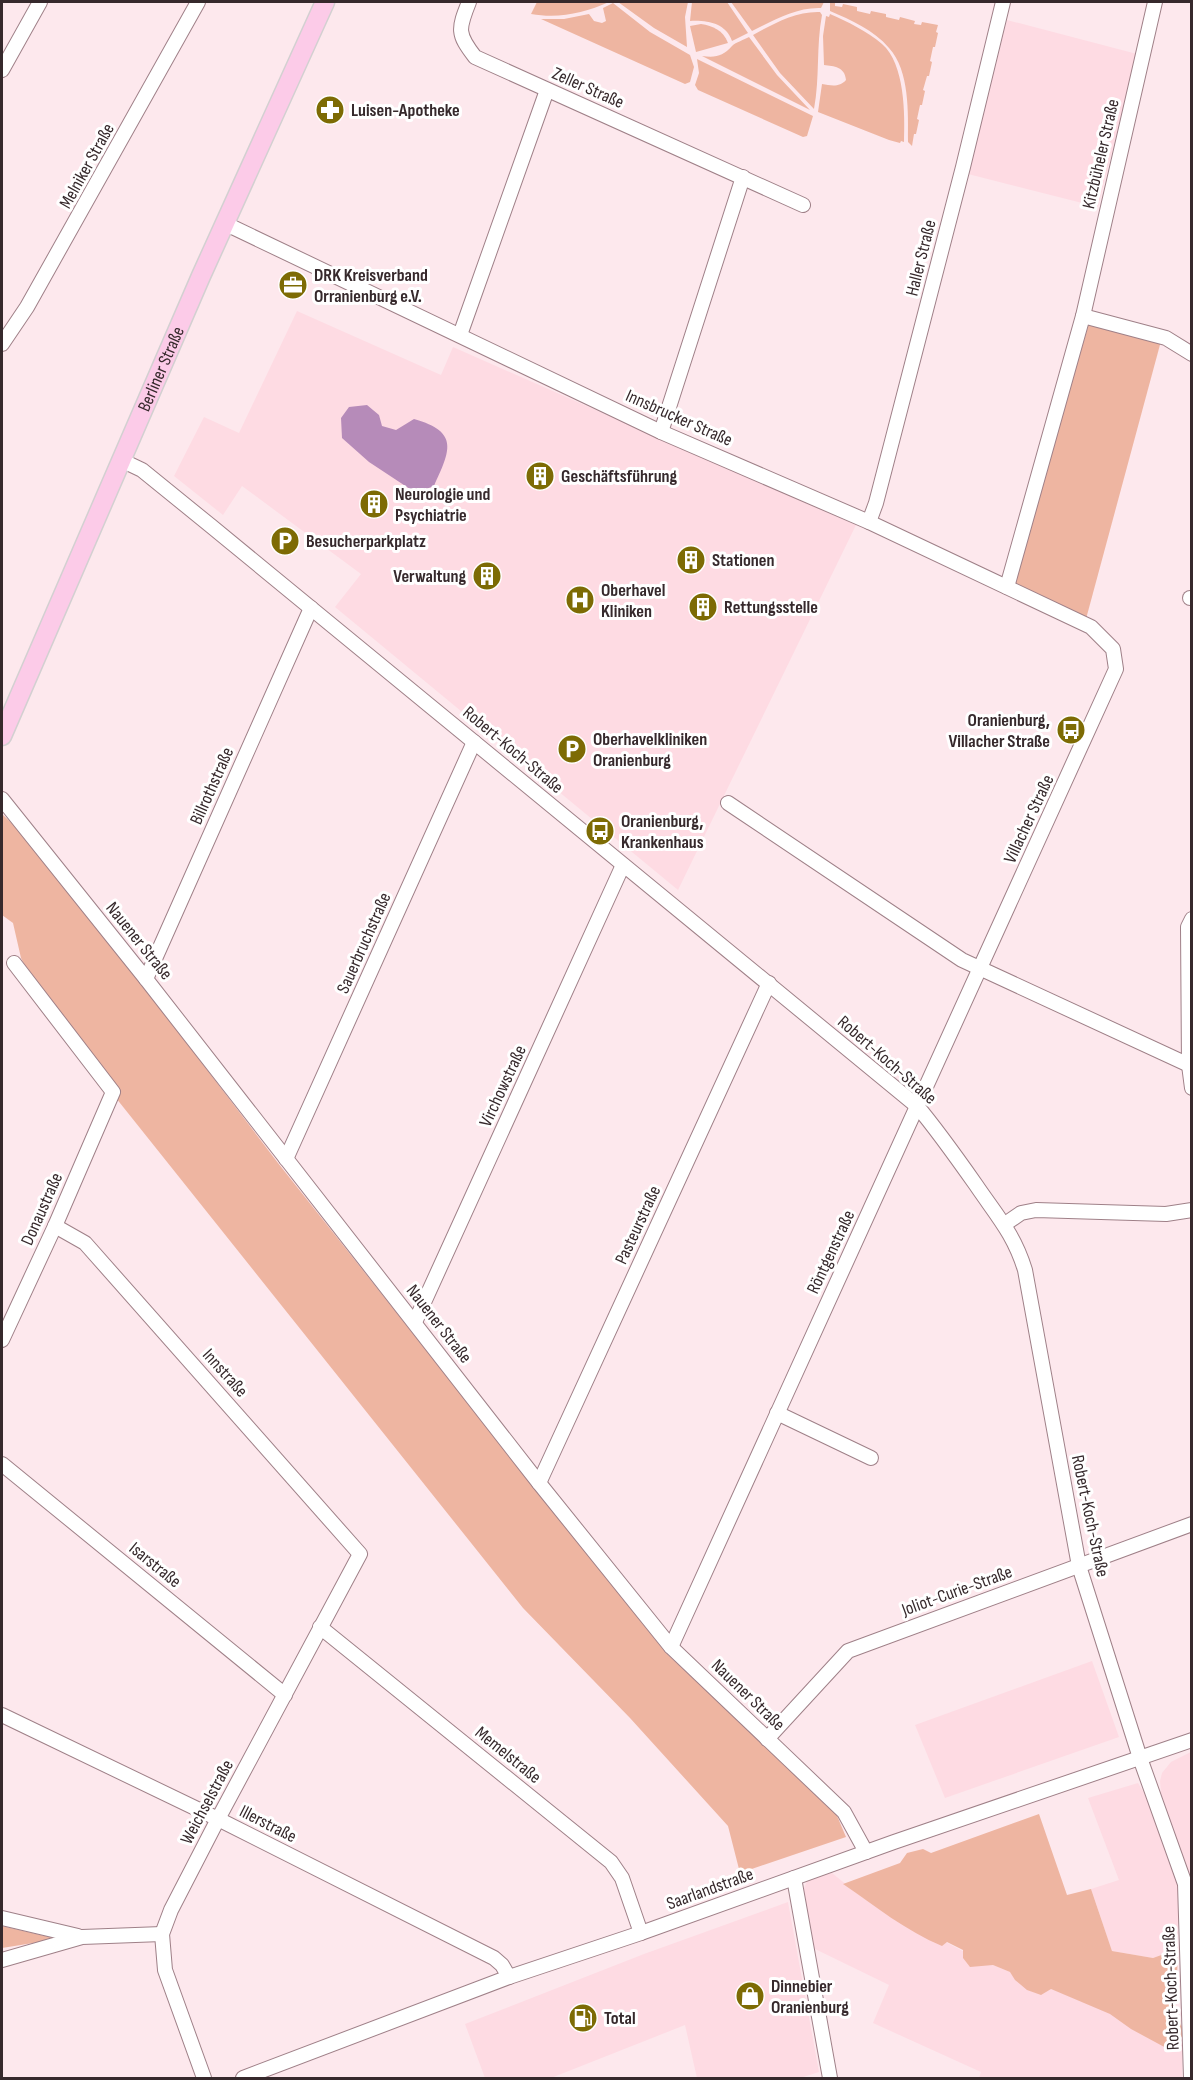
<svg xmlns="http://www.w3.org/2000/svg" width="1193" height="2080" font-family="'Sofia Sans Condensed',sans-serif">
  <rect width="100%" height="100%" fill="#fde8ed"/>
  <g fill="#fedbe3">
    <polygon points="1007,20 1137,54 1098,207 968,174"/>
    <polygon points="297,311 441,375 453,347 856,525 678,890 335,607 361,574 242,486 223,515 174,476 204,417 239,433"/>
    <polygon points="1092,1661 1119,1737 945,1798 915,1725"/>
    <polygon points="1191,1752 1191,1887 1161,1793 1160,1781 1162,1773 1171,1762"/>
    <polygon points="1138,1783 1152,1806 1178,1879 1178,1949 1153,1958 1112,1951 1091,1889 1119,1880 1088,1798"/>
    <polygon points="832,1873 863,1898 974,1957 1182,2043 1182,2078 979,2078 981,2072 873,2023 889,1985 813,1948 803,1891 807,1881 812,1878"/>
    <polygon points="788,1902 819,2072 800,2078 697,2078 685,2025 551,2078 485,2078 465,2024 644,1954"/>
  </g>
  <g fill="#eeb5a1">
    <path d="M537,2H609C584,13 559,19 531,14Z"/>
    <polygon points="618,2 688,2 685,17 687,47 654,28"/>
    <path d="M692,2H727L748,33L732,41C726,23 707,20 690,21Z"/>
    <path d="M731,2H824L821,8C796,7 773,21 752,31Z"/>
    <path d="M830,2H835V6L842,7L843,4L857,7V11L870,14L871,11L886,14V17L899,20L900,17L915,21L914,24L921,25L922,22L938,25L936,32L938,33L935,47H933L930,61L932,62L929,76H927L923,90L925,91L922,105H920L917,119L919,120L916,134H914L912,146L908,142C908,113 910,71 889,48C874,30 851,20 830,11Z"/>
    <polygon points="613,3 650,32 690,55 694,67 690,82 685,84 541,19 564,19 589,14 594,21 602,23 606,21 603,8"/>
    <path d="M820,12L822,15C816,46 820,78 814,109L780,73L753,35C773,24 796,11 820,12Z"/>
    <path d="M830,14C848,22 867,31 882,44C905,64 905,114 904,142L901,141L900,143L889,140L818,112L822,84C832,86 840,87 846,80C845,67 834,66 824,65L823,36L826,16L829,17Z"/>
    <path d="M701,24C713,26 723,30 728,43L696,52L690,26Z"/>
    <path d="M749,37L777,75L810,110L702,56C716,58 723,56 732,46C736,42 744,40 749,37Z"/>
    <polygon points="697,59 813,116 807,136 803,137 698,90 695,85 699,73"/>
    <polygon points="1089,323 1161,341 1086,619 1013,585"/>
    <polygon points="2,814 20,831 138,979 278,1163 666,1653 835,1811 846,1837 740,1873 728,1826 630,1718 523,1608 29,989 29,974 21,958 13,923 2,915"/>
    <path d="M1039,1814L1067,1895L1091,1889L1112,1951L1153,1958L1178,1949L1176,2006L1184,2035L1168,2049L1131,2029L1110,2014L1051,1989L1041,1995L1027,1990L1015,1980L1010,1972L993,1965L970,1967L963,1958V1950L947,1942L942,1946C906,1931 875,1906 843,1884L900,1863L907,1853L923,1849L931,1853Z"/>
    <polygon points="2,1925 2,1926 58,1939 2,1948"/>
  </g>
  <path fill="#b68bb9" d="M367,405L379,415L382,426L396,430L414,419C460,432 450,451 434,486L416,493L369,462L342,438L341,418L349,407Z"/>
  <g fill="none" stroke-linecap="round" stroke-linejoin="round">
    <g stroke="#9f8088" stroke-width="16">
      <g id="minor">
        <path d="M469,2C458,29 457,34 475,57L803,205"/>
        <polyline points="2,70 40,2"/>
        <polyline points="226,224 661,432 869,522 1091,627 1113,649 1116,669 671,1647"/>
        <polyline points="1083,316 1166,338 1192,354"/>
        <polyline points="460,335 547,90"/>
        <polyline points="2,344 27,307 198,2"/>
        <polyline points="661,432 743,177"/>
        <path d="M121,460L142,470L211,526L917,1106C938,1131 957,1158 976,1185C997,1216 1014,1234 1025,1270L1079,1566L1140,1758L1185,1884L1191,2078"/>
        <polyline points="869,522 876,503 963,167 1003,2"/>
        <polyline points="1007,587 1083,316 1155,2"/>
        <polyline points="1190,598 1192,598"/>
        <polyline points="2,799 146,979 539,1483 671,1647 844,1812 866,1852"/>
        <polyline points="728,803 962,960 1189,1065"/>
        <polyline points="1192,919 1188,927 1189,1065 1192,1088"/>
        <polyline points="146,979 311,608"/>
        <polyline points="286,1159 474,742"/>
        <polyline points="1005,1224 1021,1213 1036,1210 1166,1214 1192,1210"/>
        <polyline points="55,1226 85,1243 360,1554 218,1819 171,1910 162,1934 165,1970 204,2078"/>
        <polyline points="415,1322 623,865"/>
        <polyline points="2,1340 55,1226 113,1092 14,963"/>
        <polyline points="777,1413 871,1458"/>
        <polyline points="2,1464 285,1695"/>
        <polyline points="539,1483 769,983"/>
        <polyline points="320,1627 611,1862 622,1878 641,1933"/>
        <polyline points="2,1715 218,1819 494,1958 502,1965 509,1977"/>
        <polyline points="767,1739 848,1651 1192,1524"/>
        <polyline points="794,1878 830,2078"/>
        <polyline points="2,1918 78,1936"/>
        <polyline points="2,1960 82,1937 162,1934"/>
        <polyline points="243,2078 509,1977 641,1933 894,1842 1192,1740"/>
      </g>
    </g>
    <g stroke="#d3d0d1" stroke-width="21">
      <g id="major">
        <path id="s1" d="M2,736L201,276L325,2"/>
      </g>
    </g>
    <use href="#minor" stroke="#fff" stroke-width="14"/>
    <use href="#major" stroke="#fccbe8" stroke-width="18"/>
  </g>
  <defs>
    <g id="pharmacy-disc" transform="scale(1.5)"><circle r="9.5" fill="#7d6b04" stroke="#fff"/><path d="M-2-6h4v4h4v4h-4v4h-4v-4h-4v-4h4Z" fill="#fff"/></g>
    <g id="office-disc" transform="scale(1.5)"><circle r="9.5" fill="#7d6b04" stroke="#fff"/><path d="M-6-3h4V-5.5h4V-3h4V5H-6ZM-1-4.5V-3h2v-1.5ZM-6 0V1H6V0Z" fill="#fff"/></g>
    <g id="building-disc" transform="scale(1.5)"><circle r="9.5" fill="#7d6b04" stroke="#fff"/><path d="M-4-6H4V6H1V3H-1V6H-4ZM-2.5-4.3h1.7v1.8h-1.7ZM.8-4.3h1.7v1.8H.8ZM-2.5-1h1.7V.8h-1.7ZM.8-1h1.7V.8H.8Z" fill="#fff"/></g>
    <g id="parking-disc" transform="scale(1.5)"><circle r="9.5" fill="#7d6b04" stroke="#fff"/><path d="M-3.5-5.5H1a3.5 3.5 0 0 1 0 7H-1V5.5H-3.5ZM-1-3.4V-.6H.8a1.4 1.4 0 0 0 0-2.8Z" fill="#fff"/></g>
    <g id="hospital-disc" transform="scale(1.5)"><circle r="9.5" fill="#7d6b04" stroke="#fff"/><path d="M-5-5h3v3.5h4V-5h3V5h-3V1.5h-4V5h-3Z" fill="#fff"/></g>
    <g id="bus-disc" transform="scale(1.5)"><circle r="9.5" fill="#7d6b04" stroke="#fff"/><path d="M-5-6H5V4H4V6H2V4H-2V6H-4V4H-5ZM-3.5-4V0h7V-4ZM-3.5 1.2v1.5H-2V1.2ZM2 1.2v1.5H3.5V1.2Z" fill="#fff"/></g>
    <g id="shop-disc" transform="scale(1.5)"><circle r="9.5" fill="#7d6b04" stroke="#fff"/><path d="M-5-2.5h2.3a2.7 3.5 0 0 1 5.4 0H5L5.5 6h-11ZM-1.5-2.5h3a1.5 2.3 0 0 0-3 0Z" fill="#fff"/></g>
    <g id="fuel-disc" transform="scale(1.5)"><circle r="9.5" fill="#7d6b04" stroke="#fff"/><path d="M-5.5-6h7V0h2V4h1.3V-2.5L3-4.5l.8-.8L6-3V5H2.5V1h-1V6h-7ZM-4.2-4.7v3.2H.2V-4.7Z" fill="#fff"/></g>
  </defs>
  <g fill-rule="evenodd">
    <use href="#pharmacy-disc" x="330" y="110"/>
    <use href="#office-disc" x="293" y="285"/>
    <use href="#building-disc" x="540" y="476"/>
    <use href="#building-disc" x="374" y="504"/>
    <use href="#parking-disc" x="285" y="541"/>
    <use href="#building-disc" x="691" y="560"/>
    <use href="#building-disc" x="487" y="576"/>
    <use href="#hospital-disc" x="580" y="600"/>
    <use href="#building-disc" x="703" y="607"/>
    <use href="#bus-disc" x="1071" y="730"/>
    <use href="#parking-disc" x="572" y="749"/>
    <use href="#bus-disc" x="600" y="831"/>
    <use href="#shop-disc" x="750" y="1996"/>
    <use href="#fuel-disc" x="583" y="2018"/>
  </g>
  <g text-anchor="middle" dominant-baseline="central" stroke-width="6" stroke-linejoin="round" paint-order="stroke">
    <g font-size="18" fill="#36292c" stroke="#fff">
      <text transform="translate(588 88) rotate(24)">Zeller Straße</text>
      <text transform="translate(1101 154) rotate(-77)">Kitzbüheler Straße</text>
      <text transform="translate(87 166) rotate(-61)">Melniker Straße</text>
      <text transform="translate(921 258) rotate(-76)">Haller Straße</text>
      <text stroke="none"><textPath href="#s1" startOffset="400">Berliner Straße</textPath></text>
      <text transform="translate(679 418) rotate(24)">Innsbrucker Straße</text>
      <text transform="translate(513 750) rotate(40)">Robert-Koch-Straße</text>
      <text transform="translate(212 786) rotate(-66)">Billrothstraße</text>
      <text transform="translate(1029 819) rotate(-65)">Villacher Straße</text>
      <text transform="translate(139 941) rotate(51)">Nauener Straße</text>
      <text transform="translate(364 943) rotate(-66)">Sauerbruchstraße</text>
      <text transform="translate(887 1060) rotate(41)">Robert-Koch-Straße</text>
      <text transform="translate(503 1086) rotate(-65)">Virchowstraße</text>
      <text transform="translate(42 1209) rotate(-66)">Donaustraße</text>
      <text transform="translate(638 1225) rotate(-65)">Pasteurstraße</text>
      <text transform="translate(831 1252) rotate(-65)">Röntgenstraße</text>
      <text transform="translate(439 1324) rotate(52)">Nauener Straße</text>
      <text transform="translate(225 1373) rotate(48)">Innstraße</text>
      <text transform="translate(1090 1516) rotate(78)">Robert-Koch-Straße</text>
      <text transform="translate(155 1565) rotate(39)">Isarstraße</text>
      <text transform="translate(957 1591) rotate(-20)">Joliot-Curie-Straße</text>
      <text transform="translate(748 1695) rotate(44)">Nauener Straße</text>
      <text transform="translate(508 1755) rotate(39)">Memelstraße</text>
      <text transform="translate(207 1802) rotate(-62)">Weichselstraße</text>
      <text transform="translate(268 1824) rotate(27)">Illerstraße</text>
      <text transform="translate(710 1889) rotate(-20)">Saarlandstraße</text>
      <text transform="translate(1171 1988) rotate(-92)">Robert-Koch-Straße</text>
    </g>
    <g font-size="18" font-weight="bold" fill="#36292c" stroke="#fff" text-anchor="start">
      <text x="351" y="110">Luisen-Apotheke</text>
      <text x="314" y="275">DRK Kreisverband<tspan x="314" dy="21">Orranienburg e.V.</tspan></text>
      <text x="561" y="476">Geschäftsführung</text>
      <text x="395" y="494">Neurologie und<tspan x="395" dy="21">Psychiatrie</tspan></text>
      <text x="306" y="541">Besucherparkplatz</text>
      <text x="712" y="560">Stationen</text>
      <text x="466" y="576" text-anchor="end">Verwaltung</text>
      <text x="601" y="590">Oberhavel<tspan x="601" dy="21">Kliniken</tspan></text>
      <text x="724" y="607">Rettungsstelle</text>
      <text x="1050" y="720" text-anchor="end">Oranienburg,<tspan x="1050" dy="21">Villacher Straße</tspan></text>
      <text x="593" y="739">Oberhavelkliniken<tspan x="593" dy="21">Oranienburg</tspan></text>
      <text x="621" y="821">Oranienburg,<tspan x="621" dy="21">Krankenhaus</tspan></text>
      <text x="771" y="1986">Dinnebier<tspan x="771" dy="21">Oranienburg</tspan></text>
      <text x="604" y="2018">Total</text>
    </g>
  </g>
  <rect width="1193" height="2080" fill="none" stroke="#36292c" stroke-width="6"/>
</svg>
